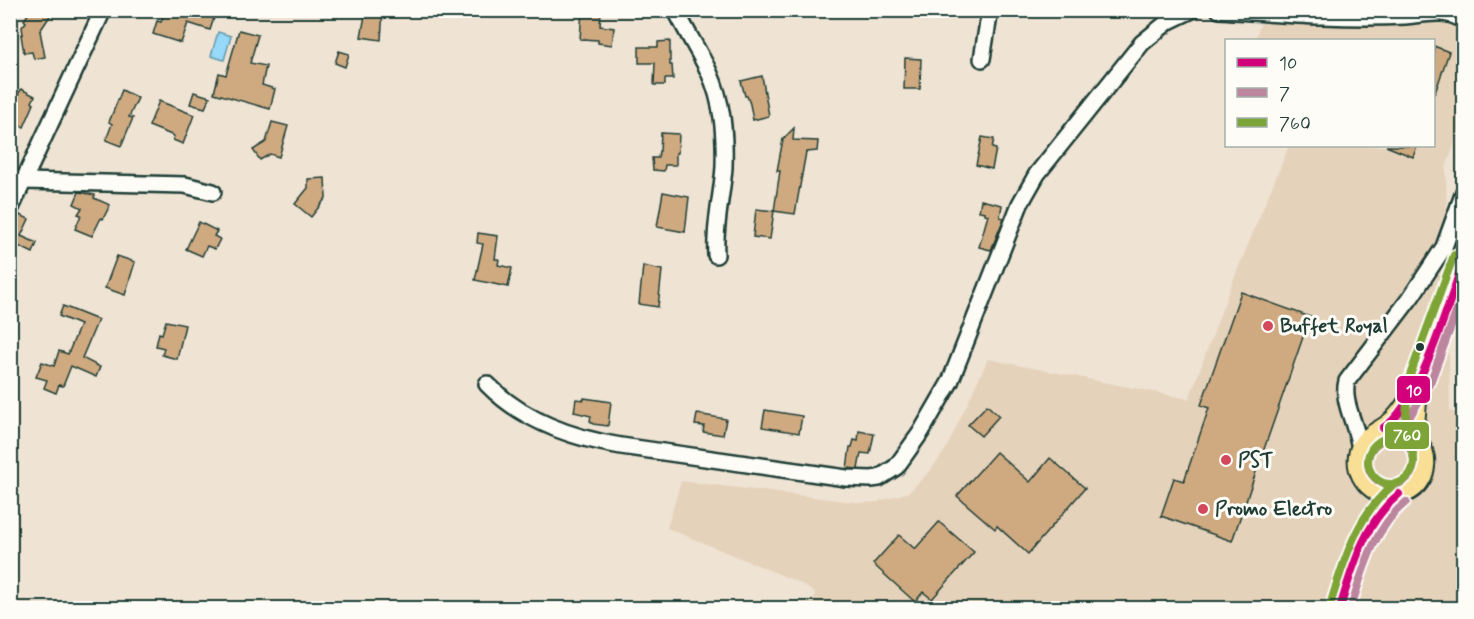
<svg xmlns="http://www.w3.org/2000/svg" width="1474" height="619" font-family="Mynerve,sans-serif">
  <rect width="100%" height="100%" fill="#efe3d4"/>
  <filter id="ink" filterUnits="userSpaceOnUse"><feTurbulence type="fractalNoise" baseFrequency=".0167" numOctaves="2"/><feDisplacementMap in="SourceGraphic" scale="12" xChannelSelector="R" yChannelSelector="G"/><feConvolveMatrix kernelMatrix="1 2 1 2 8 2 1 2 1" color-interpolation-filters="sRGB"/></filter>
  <g filter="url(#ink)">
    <polygon fill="#e5d2bb" points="1262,19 1446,20 1463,29 1463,119 1446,168 1450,411 1464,415 1463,608 789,608 799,604 813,602 815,593 798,582 667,528 681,481 861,503 877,502 909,492 931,470 946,449 988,359 1189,399 1230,288 1289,146 1434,146 1434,40 1255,40"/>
    <polygon fill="#96d9f8" stroke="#669baa" stroke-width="1.5" points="218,32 231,36 224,60 211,56"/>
    <g fill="#cfaa81" stroke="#1f3d34" stroke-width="1.5">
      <polygon points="31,10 54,10 40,31 45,57 34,59 32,52 24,53 21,35 23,34 22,27 26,22 24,20"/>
      <polygon points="165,10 183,10 203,17 203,15 214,18 210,30 188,23 181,43 153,34 157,21 161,22"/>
      <polygon points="366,10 383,10 381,40 361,37"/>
      <polygon points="582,10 601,12 600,26 614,28 612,45 598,43 598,40 580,39"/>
      <polygon points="239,30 258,35 250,63 266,66 262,85 275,89 270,109 214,93 219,73 226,75"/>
      <polygon points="670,41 670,65 672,65 673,79 665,79 665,85 654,85 655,63 639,63 639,47 658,47 658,42"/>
      <polygon points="1434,46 1449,52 1435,93 1434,93"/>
      <polygon points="339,51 349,54 345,67 335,63"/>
      <polygon points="905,58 921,59 920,89 904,89"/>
      <polygon points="762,76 769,116 753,120 750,104 747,96 745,96 741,81"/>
      <polygon points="21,89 35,96 32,102 34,104 24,127 10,121 10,92 18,95"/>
      <polygon points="122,90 138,98 129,117 133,118 121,146 106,140 112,124 109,122"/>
      <polygon points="194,92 210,97 205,108 190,104"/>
      <polygon points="159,101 194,115 183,144 173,140 174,136 149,126"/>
      <polygon points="272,122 288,126 279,157 270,154 260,160 253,150 266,142"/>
      <polygon points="794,128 793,140 818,141 817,151 806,152 795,214 774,211 780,171 777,171 783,139"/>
      <polygon points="661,133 679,134 678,153 676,153 676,165 665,165 664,171 653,170 652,158 658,158 659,151 660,151"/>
      <polygon points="982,137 994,139 992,148 996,149 992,169 976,165"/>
      <polygon points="1386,146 1417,146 1413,157"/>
      <polygon points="325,178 326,198 311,217 295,204 308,188 308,179"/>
      <polygon points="79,192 95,195 94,198 110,205 103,219 101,218 92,236 75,229 81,215 78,214 82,208 74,204"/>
      <polygon points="663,192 689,197 685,232 657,227"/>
      <polygon points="981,200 1002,205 1000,217 1004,218 991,250 979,247 988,215 985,214 985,212 979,211"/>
      <polygon points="756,209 774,211 770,239 753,237"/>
      <polygon points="20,215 29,219 21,236 37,243 33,253 10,242 10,232 14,233 12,231"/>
      <polygon points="199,222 217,231 214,236 220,239 215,249 207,246 202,256 186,249"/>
      <polygon points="478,233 498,236 495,259 499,259 498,265 512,268 508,287 475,280 483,244 477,243"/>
      <polygon points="117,256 135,262 125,295 105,288"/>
      <polygon points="643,266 662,270 658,307 639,304"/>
      <polygon points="1241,292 1310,317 1232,541 1161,516 1174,478 1184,481 1209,408 1201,405"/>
      <polygon points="63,306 98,320 82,358 100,367 96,377 71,366 63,386 59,385 56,393 44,388 47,380 36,377 42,362 54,366 59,351 68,354 80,325 59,316"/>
      <polygon points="166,321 185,325 177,359 162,355 164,348 156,346 159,333 162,334"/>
      <polygon points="584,398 611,402 608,426 593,424 590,421 591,416 574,412 576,399 584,400"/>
      <polygon points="987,405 999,416 981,436 968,425"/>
      <polygon points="765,410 802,416 799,433 762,427"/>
      <polygon points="697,414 726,419 723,435 703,432 704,426 695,425"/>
      <polygon points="859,431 874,434 870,454 861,453 858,469 847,468 850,447 852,447 854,440 858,441"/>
      <polygon points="996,452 1030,482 1050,458 1085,488 1028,554 997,526 995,529 957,496"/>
      <polygon points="939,522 974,552 932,599 923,592 915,602 873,564 899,535 915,549"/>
    </g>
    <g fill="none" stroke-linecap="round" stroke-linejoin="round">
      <g stroke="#1f3d34" stroke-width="20">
        <g id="minor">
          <path d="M676,10C686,32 699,51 709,72C723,102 725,134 724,167C722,197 714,225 716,255"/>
          <path d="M1219,10C1281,14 1343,19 1405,16C1425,14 1447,8 1464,21"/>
          <polyline points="982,59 990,10"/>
          <polyline points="24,181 185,185 213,192"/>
          <polyline points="10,210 103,10"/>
          <path d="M487,384C522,420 572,438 621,446L846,478L871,479L879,478L896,467L904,456L921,432L950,382L1020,204L1037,174L1142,43L1169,21L1192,10"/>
          <path d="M1360,450C1358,426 1341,403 1347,381L1411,297L1444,247L1464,192"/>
        </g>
      </g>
      <g stroke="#1f3d34" stroke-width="22">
        <g id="major">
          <polyline points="1418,389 1415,426 1419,441"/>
          <path d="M1383,428C1434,424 1439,488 1397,495C1372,498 1352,474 1359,451C1365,434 1380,432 1392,421C1403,412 1411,396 1418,384C1425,371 1429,355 1434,341C1444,314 1454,286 1464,259"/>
          <path d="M1340,608C1352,572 1365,516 1399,494"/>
        </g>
      </g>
      <use href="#minor" stroke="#fdfcf7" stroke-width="15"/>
      <use href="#major" stroke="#f9df96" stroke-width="18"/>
      <g stroke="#fdfcf7" stroke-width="12">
        <g id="bus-1">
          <path d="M1383,428C1421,404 1448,303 1464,260"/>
          <path d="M1340,608C1353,566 1364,523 1399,494"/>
        </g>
      </g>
      <g stroke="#fdfcf7" stroke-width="12">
        <g id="bus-2">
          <polyline points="1407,421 1430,383 1464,291"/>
          <circle cx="1391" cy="462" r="23"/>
          <path d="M1351,608C1363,570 1373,529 1406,502"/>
        </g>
      </g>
      <g stroke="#fdfcf7" stroke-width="12">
        <g id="bus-3">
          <circle cx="1391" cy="461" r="23"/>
          <polyline points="1409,444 1405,426 1409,378 1454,255"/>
          <path d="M1330,605C1344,561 1356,516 1392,486"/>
        </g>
      </g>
      <use href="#bus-1" stroke="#d3007b" stroke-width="8"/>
      <use href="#bus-2" stroke="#bc869e" stroke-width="8"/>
      <use href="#bus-3" stroke="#7da436" stroke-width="8"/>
    </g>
  </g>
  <g fill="#d1495b" stroke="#fdfcf7" stroke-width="2">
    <circle cx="1268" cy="326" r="6"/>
    <circle cx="1226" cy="460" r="6"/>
    <circle cx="1203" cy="509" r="6"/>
  </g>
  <circle fill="#1f3d34" stroke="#fdfcf7" stroke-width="2" cx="1420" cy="347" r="5"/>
  <g text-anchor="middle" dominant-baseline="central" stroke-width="6" stroke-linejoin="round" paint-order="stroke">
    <g font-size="20" font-weight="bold" fill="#1f3d34" stroke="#fdfcf7" text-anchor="start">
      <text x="1280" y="326">Buffet Royal</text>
      <text x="1238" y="460">PST</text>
      <text x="1215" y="509">Promo Electro</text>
    </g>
  </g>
  <g stroke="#fdfcf7" stroke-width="2">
    <rect x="1396" y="375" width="35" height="29" rx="6" fill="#d3007b"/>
    <rect x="1384" y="421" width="46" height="29" rx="6" fill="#7da436"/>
  </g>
  <g font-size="16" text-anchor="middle" font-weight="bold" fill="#fff">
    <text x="1414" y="396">10</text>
    <text x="1407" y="441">760</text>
  </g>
  <rect width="1474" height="619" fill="none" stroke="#fdfcf7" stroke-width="36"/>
  <rect x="18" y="18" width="1438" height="583" fill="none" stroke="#1f3d34" stroke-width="2" filter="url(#ink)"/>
  <rect x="1225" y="39" width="210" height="108" fill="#fdfcf7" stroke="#a4b0a9" stroke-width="1.5"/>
  <rect x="1237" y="58" width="30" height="9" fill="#d3007b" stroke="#a4b0a9" stroke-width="1.5"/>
  <text x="1279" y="69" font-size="18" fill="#1f3d34">10</text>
  <rect x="1237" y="88" width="30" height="9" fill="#bc869e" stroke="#a4b0a9" stroke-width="1.5"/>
  <text x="1279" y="99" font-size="18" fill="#1f3d34">7</text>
  <rect x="1237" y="118" width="30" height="9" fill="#7da436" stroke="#a4b0a9" stroke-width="1.5"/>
  <text x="1279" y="129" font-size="18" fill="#1f3d34">760</text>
</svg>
